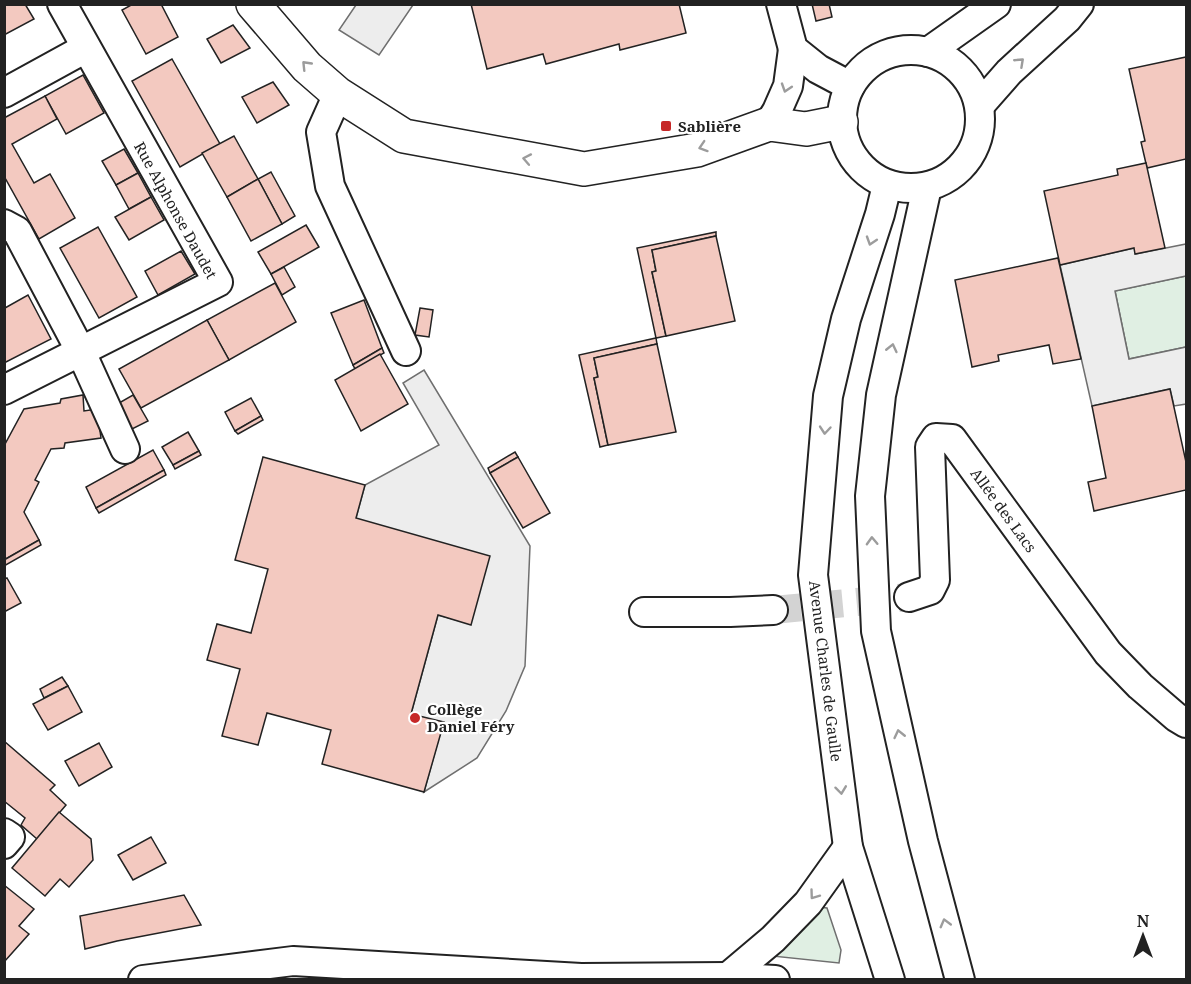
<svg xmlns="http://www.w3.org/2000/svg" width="1191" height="984" font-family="'Noto Serif',serif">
  <rect width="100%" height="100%" fill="#fff"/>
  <g fill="#e0efe3" stroke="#6f6f6f" stroke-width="1.5">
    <polygon points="1186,276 1186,347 1129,359 1115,291"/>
    <polygon points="818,907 827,908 841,950 839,963 772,956"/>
  </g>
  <g fill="#ededed" stroke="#6f6f6f" stroke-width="1.5">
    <polygon points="356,5 356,4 413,5 379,55 339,30"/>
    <polygon points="1186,244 1186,276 1115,291 1129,359 1186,347 1186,404 1174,406 1170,389 1092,406 1060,265 1134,248 1136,254"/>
    <polygon points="424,370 530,546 525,666 506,711 477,758 424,792 443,723 411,714 438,615 471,624 356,518 365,485 439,445 403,383"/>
  </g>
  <g fill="#f3c9c0" stroke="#222" stroke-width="1.5">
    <polygon points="4,4 25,4 34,19 4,35"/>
    <polygon points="133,4 161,4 178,37 146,54 122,10"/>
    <polygon points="471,4 679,4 686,33 620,50 619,44 546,64 543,54 487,69"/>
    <polygon points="812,4 829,4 832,17 816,21"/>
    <polygon points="233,25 250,48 221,63 207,39"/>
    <polygon points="1186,57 1186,159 1147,168 1141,142 1145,141 1129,69"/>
    <polygon points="172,59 220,144 180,167 132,81"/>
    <polygon points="83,75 104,113 66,134 45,96"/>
    <polygon points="273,82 289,105 257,123 242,97"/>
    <polygon points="45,96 57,119 12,144 34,183 50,174 75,218 39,239 4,176 4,118"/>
    <polygon points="234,136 258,179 227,197 202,153"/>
    <polygon points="124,149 138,173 116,185 102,161"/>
    <polygon points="1146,163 1165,248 1135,254 1134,248 1060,265 1044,191 1118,175 1117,169"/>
    <polygon points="271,172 295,216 282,224 258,179"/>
    <polygon points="138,173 151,197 129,209 116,185"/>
    <polygon points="258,179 282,224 251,241 227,197"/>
    <polygon points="151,197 164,220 129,240 115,217"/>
    <polygon points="306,225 319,247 271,274 258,252"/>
    <polygon points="98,227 137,297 99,318 60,248"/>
    <polygon points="716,232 716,236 652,250 656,271 652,272 666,336 656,338 637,248"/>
    <polygon points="716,236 735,321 666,336 652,272 656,271 652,250"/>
    <polygon points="181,251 195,274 158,295 145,271"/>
    <polygon points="1058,258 1081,359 1053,364 1049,345 998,355 999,361 972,367 955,280"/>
    <polygon points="284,267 295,287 282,295 271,274"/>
    <polygon points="275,283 296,322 229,360 207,320"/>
    <polygon points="28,295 51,339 4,363 4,307 5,308"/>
    <polygon points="364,300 382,348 353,365 331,313"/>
    <polygon points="420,308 433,310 429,337 415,335"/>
    <polygon points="207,320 229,360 141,408 119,369"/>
    <polygon points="656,338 657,344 594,358 598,377 594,378 608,445 600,447 579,355"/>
    <polygon points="657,344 676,432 608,445 594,378 598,377 594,358"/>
    <polygon points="382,348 384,353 355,369 353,365"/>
    <polygon points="380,354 408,404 361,431 335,380"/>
    <polygon points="1170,389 1186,462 1186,490 1094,511 1088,482 1106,478 1092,406"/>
    <polygon points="83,395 84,411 97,409 101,438 65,443 64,448 51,449 35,480 39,482 24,512 39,540 4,560 4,446 24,409 60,403 61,399"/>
    <polygon points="133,395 148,421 126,432 112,407"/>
    <polygon points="251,398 261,416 235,431 225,412"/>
    <polygon points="261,416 263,420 238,434 235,431"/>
    <polygon points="188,432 199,451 173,465 162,447"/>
    <polygon points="153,450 164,470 96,508 86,487"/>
    <polygon points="199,451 201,455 175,469 173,465"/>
    <polygon points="515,452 518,457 490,473 488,468"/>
    <polygon points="263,457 365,485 356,518 490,556 471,625 438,615 411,714 444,722 424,792 322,764 331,730 267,713 258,745 222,736 240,669 207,660 217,624 251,633 268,569 235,560"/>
    <polygon points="518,457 550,513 523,528 490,473"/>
    <polygon points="164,470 166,475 99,513 96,508"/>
    <polygon points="39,540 41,545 4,566 4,560"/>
    <polygon points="7,578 21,603 4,612 4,579"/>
    <polygon points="62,677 68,686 44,698 40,689"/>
    <polygon points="68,686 82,712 48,730 33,704"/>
    <polygon points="4,741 55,785 50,790 66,805 37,839 21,825 25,818 4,801"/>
    <polygon points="99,743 112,767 79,786 65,761"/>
    <polygon points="59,812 91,839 93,860 69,887 60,879 45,896 12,868"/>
    <polygon points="151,837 166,863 133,880 118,855"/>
    <polygon points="4,885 34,909 19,926 29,934 4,962"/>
    <polygon points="184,895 201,925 117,941 85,949 80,916"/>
  </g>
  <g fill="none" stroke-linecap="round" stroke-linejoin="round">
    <polyline stroke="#d3d3d3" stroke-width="28" stroke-dasharray="28 14" stroke-linecap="butt" points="773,610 909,597"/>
    <g stroke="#222" stroke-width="32">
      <g id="street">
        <polyline points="781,4 793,49 818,69 850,86"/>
        <circle cx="911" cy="119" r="69"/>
        <polyline points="928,52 996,4"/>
        <polyline points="4,93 86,48"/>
        <polyline points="338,94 321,132 330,186 406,351"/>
        <polyline points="980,105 1009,72 1067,19 1079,4"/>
        <polyline points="769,124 777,111 788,86 793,49"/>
        <polyline points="887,185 880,214 846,319 828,396 813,575 848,847 890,980"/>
        <polyline points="927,187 881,395 870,496 876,631 923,841 960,980"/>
        <polyline points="4,224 17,231 81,352 125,449"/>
        <polyline points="4,390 218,282 62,4"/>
        <polyline points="909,597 930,590 935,580 930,447 936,438 952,439 1108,653 1140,686 1176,717 1186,723"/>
        <polyline points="644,612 730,612 773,610"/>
        <polyline points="4,833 10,837 4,844"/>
        <polyline points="728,977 773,939 808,903 848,847"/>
        <polyline points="143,980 293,961 581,978 728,977 775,980"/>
      </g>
    </g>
    <g stroke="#222" stroke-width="36">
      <polyline id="secondary" points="253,4 307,67 338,94 404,136 584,169 697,150 769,124 806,129 841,122"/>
    </g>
    <use href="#street" stroke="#fff" stroke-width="28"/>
    <use href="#secondary" stroke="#fff" stroke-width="33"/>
  </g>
  <defs><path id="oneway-chevron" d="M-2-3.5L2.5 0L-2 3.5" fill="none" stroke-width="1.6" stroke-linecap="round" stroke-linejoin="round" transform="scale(1.5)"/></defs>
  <g stroke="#9c9c9c">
    <use href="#oneway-chevron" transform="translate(1020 62) rotate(-43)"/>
    <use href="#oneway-chevron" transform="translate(306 65) rotate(-134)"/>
    <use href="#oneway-chevron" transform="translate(786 88) rotate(108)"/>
    <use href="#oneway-chevron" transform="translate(703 147) rotate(162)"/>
    <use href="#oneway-chevron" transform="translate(527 159) rotate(-169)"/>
    <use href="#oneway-chevron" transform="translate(871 241) rotate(108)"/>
    <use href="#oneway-chevron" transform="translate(892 348) rotate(-77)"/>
    <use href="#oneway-chevron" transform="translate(825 430) rotate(95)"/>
    <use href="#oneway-chevron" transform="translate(872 541) rotate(-92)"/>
    <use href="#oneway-chevron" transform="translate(899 734) rotate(-103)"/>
    <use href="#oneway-chevron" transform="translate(841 790) rotate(83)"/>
    <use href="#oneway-chevron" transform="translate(814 895) rotate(126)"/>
    <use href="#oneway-chevron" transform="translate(945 923) rotate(-105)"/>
  </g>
  <g fill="#c62828" stroke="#fff" stroke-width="2">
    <rect x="660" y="120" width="12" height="12" rx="3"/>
    <circle cx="415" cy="718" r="6"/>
  </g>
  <g text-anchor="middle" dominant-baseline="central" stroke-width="4.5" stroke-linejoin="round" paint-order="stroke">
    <g font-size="15" font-weight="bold" fill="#222" stroke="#fff" text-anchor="start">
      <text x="678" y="126">Sablière</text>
      <text x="427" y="709">Collège<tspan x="427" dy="17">Daniel Féry</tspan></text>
    </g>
    <g font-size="15" fill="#222" stroke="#fff">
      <text transform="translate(176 210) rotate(61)">Rue Alphonse Daudet</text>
      <text transform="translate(1004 510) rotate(54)">Allée des Lacs</text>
      <text transform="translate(826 671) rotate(83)">Avenue Charles de Gaulle</text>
    </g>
  </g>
  <rect width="1191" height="984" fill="none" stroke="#222222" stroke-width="12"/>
  <g transform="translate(1143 936)" stroke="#ffffff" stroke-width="4.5" paint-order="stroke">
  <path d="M0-4.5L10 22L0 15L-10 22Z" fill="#222222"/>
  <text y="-9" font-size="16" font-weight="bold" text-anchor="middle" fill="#222222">N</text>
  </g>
</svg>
